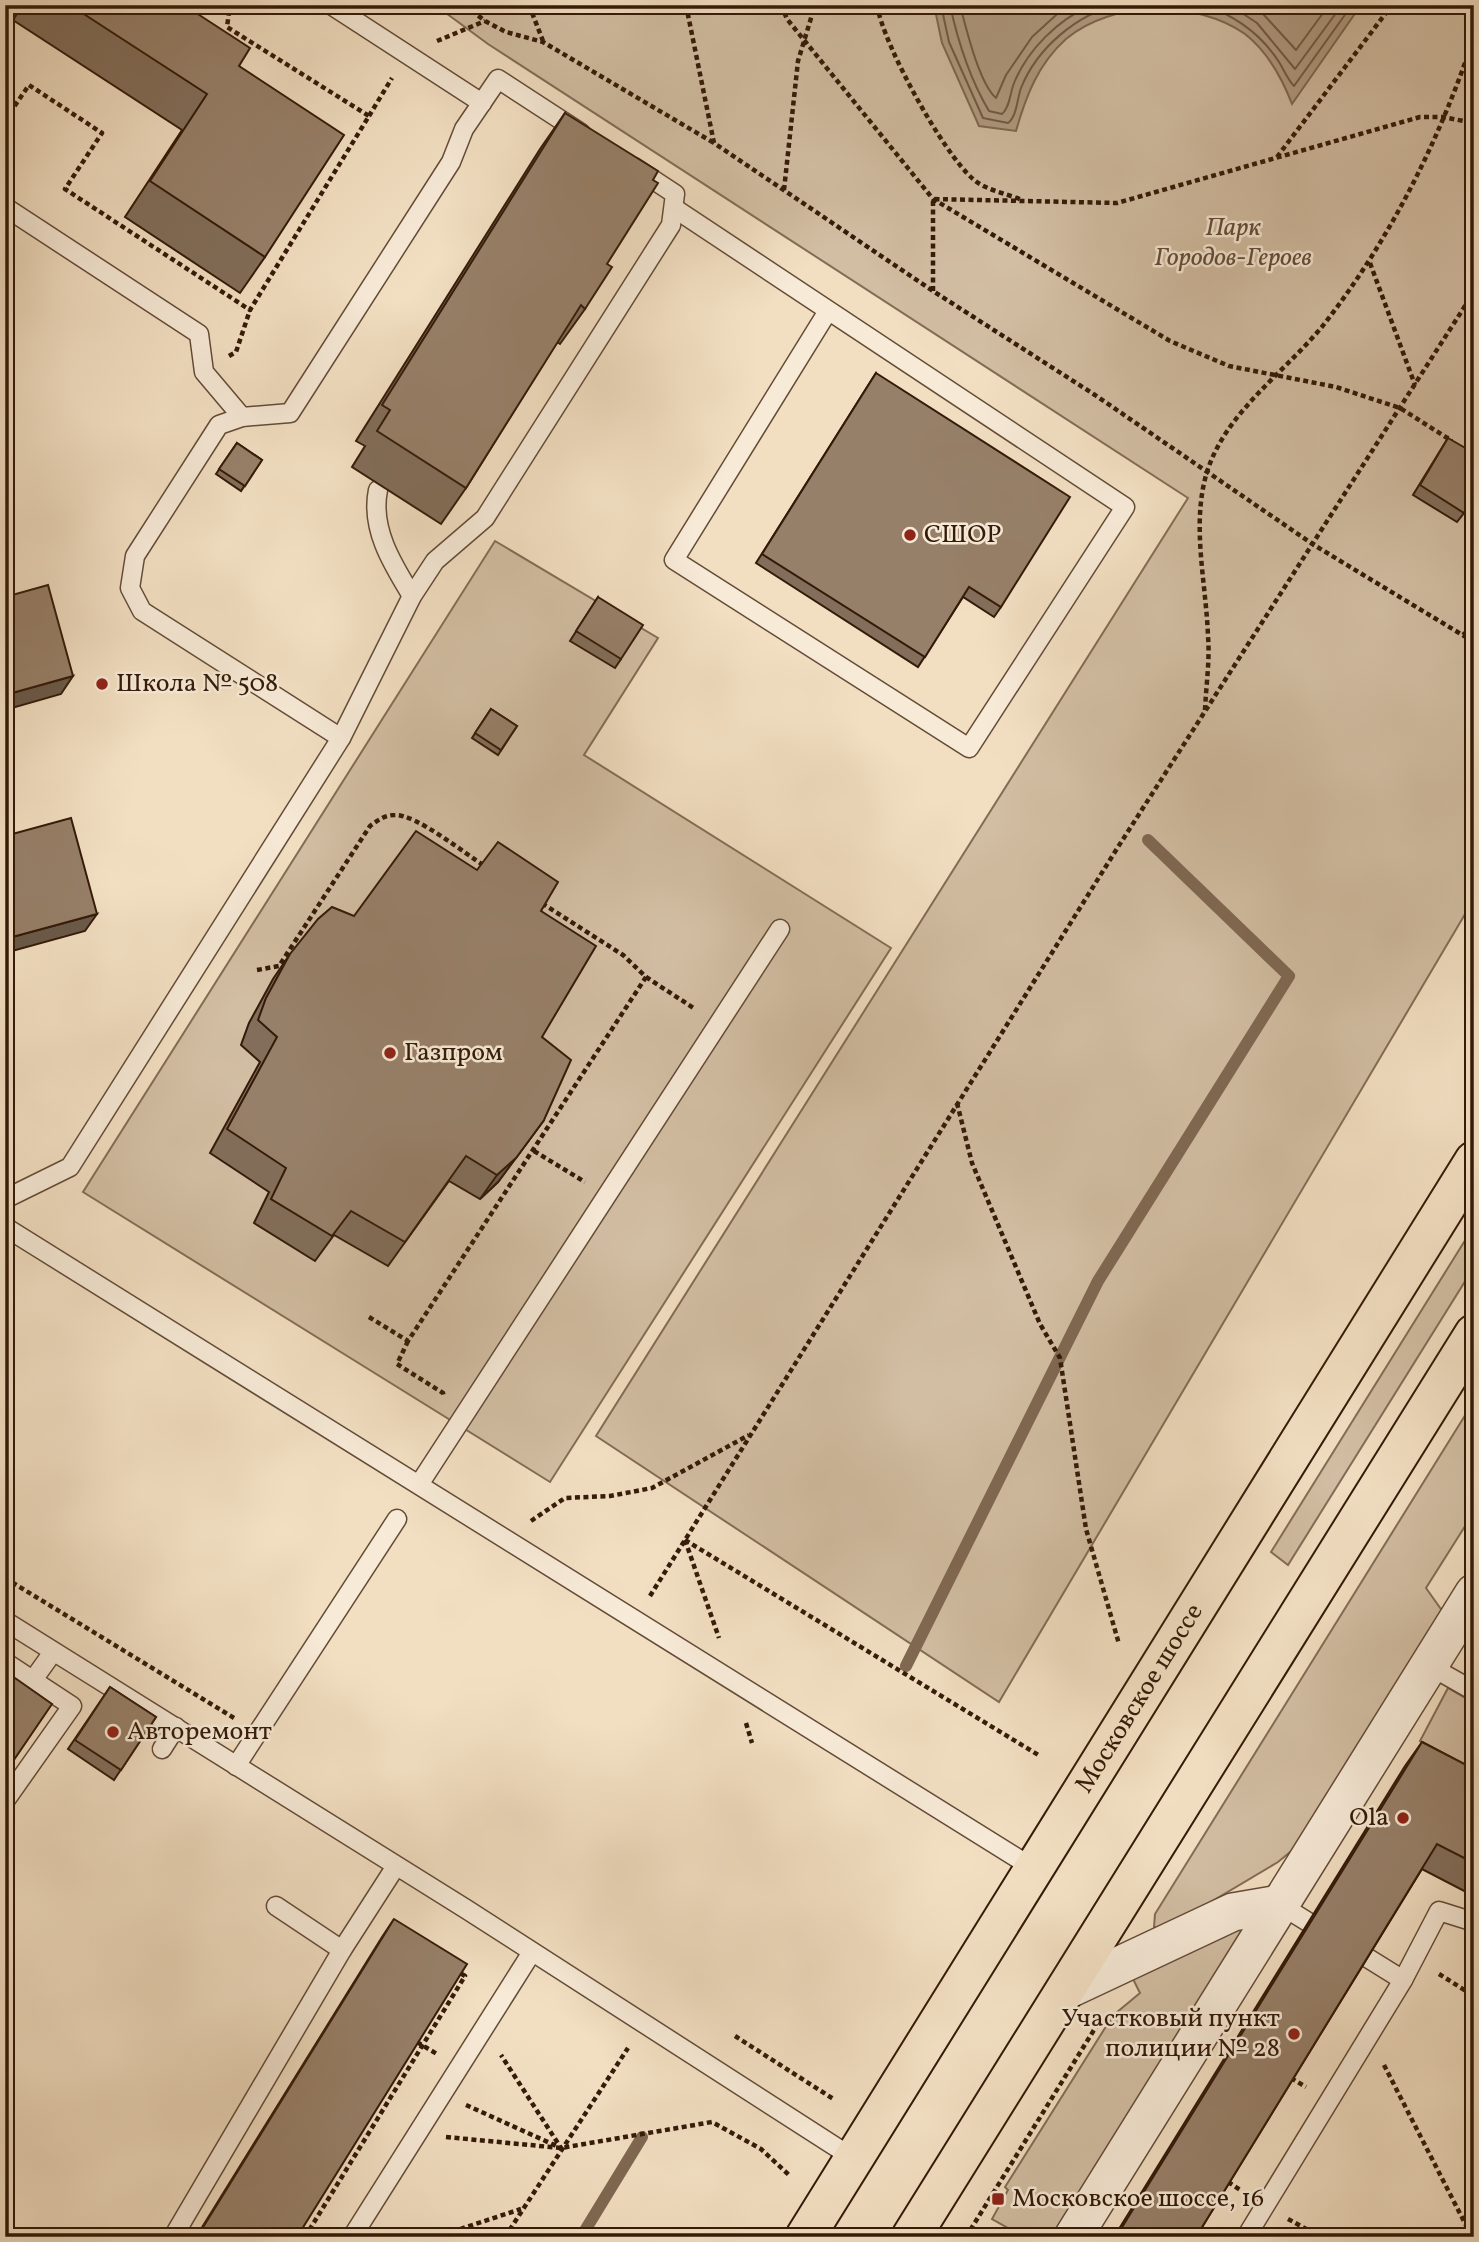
<svg xmlns="http://www.w3.org/2000/svg" width="1479" height="2242" font-family="Vollkorn,serif">
  <rect width="100%" height="100%" fill="#f2dfc2"/>
  <filter id="stains"><feTurbulence type="fractalNoise" baseFrequency=".00286" numOctaves="4"/><feColorMatrix values="0 0 0 0 .2 0 0 0 0 .09 0 0 0 0 .02 0 0 0 .5 -.17"/></filter>
  <radialGradient id="worn" r=".72"><stop offset=".6" stop-color="#630" stop-opacity="0"/><stop offset="1" stop-color="#630" stop-opacity=".3"/></radialGradient>
  <g fill="#d2bea3" stroke="#836c56" stroke-width="2">
    <polygon points="435,5 1474,5 1474,899 999,1702 596,1436 1188,498 488,44"/>
    <polygon points="495,541 658,638 584,755 891,948 550,1482 83,1192"/>
    <polygon points="1474,1226 1474,1267 1288,1565 1271,1552"/>
    <polygon points="1474,1401 1474,1512 1426,1588 1443,1612 1301,1843 1278,1862 1172,1925 1161,1929 1154,1927 1155,1914"/>
    <polygon points="1448,1688 1474,1703 1474,1771 1420,1741"/>
    <polygon points="1241,1928 1244,1933 1056,2237 1024,2237 992,2219 1008,2190 1005,2187 1105,2028 1116,2013 1140,1993 1133,1979"/>
  </g>
  <path fill="#b19c83" stroke="#7f6852" stroke-width="2" d="M934,5H1361L1292,104C1282,78 1268,52 1245,34C1197,0 1112,0 1066,39C1038,64 1026,96 1016,131L979,126L942,43Z"/>
  <g fill="none" stroke-linecap="round" stroke-linejoin="round">
    <g stroke="#725b46" stroke-width="2">
      <path d="M941,5L949,42L983,118L1008,123C1017,116 1017,99 1021,88C1037,48 1077,14 1118,5"/>
      <path d="M950,5C958,42 970,79 989,111L1002,114C1010,107 1010,93 1014,83C1028,49 1058,20 1091,5"/>
      <path d="M960,5C966,28 979,83 996,98L1006,75L1032,37L1067,5"/>
      <path d="M1204,5C1236,16 1261,34 1279,62C1284,70 1288,80 1294,86L1352,5"/>
      <polyline points="1230,5 1257,23 1295,69 1342,5"/>
      <polyline points="1249,5 1264,15 1296,50 1329,5"/>
    </g>
    <g stroke="#7f6852" stroke-width="12">
      <polyline points="906,1666 1098,1281 1289,976 1148,840"/>
      <polyline points="581,2237 642,2137"/>
    </g>
    <g stroke="#644b37" stroke-width="21">
      <g id="lane">
        <polyline points="331,5 482,103"/>
        <polyline points="5,207 199,334 204,372 242,417"/>
        <polyline points="674,208 1125,507 969,748 674,560 828,311"/>
        <path d="M378,490C370,529 393,565 412,596"/>
        <polyline points="341,738 142,611 130,588 135,556 219,425 242,417 290,413 451,162 464,129 498,79 581,133"/>
        <polyline points="5,1199 70,1167 341,738 412,596 435,561 485,518 671,225 675,194 634,167"/>
        <polyline points="5,1227 1033,1868"/>
        <polyline points="420,1483 780,929"/>
        <polyline points="5,1621 466,1909 853,2158"/>
        <polyline points="5,1662 72,1706 5,1801"/>
        <polyline points="1428,1665 1474,1691"/>
        <polyline points="33,1680 53,1652"/>
        <polyline points="162,1749 176,1727"/>
        <polyline points="236,1766 397,1519"/>
        <polyline points="1279,1904 1308,1922"/>
        <polyline points="276,1906 342,1950"/>
        <polyline points="1366,1957 1403,1980"/>
        <polyline points="173,2237 342,1950 396,1866"/>
        <polyline points="352,2237 532,1952"/>
        <polyline points="1246,2237 1403,1980 1439,1911 1474,1922"/>
      </g>
    </g>
    <g stroke="#644b37" stroke-width="40">
      <g id="street">
        <polyline points="1067,1990 1233,1912 1279,1904"/>
        <polyline points="1073,2237 1474,1593"/>
      </g>
    </g>
    <g stroke="#341a09" stroke-width="42">
      <g id="primary">
        <path id="s1" d="M805,2237L1474,1161"/>
        <polyline points="911,2237 1474,1334"/>
      </g>
    </g>
    <g stroke="#341a09" stroke-width="4.5" stroke-dasharray="5 3.5" stroke-linecap="butt">
      <polyline points="465,5 485,21 506,32 543,42 714,143"/>
      <polyline points="529,5 543,41"/>
      <polyline points="686,5 714,143 933,291 1095,395 1314,545 1474,642"/>
      <polyline points="781,5 787,19 933,199 1170,341 1229,366 1336,387 1400,408 1452,441"/>
      <path d="M877,5C883,44 943,153 973,179C985,190 1008,194 1022,200"/>
      <polyline points="437,41 485,21"/>
      <polyline points="369,116 392,78"/>
      <polyline points="5,120 29,85 102,133 65,189 250,310 369,116 227,27 230,5"/>
      <polyline points="1277,157 1392,5"/>
      <polyline points="784,190 798,61 815,5"/>
      <polyline points="1370,263 1415,385"/>
      <polyline points="933,291 933,199 1117,203 1420,117 1443,117 1474,123"/>
      <polyline points="229,356 236,352 250,310"/>
      <polyline points="1463,635 1474,625"/>
      <path d="M1205,710C1206,686 1210,660 1208,636C1206,582 1191,524 1207,472C1226,411 1287,371 1325,323C1391,238 1440,139 1474,37"/>
      <path d="M257,970L279,966L370,826C378,820 385,815 395,815C416,814 467,855 486,867"/>
      <polyline points="646,977 695,1009"/>
      <polyline points="957,1103 972,1163 1040,1324 1060,1358 1086,1529 1119,1644"/>
      <polyline points="534,1151 585,1182"/>
      <polyline points="369,1317 408,1341 646,977 623,955 540,902"/>
      <polyline points="408,1341 397,1364 443,1393 444,1397"/>
      <polyline points="531,1521 565,1498 610,1496 652,1488 749,1435"/>
      <polyline points="685,1540 1040,1756"/>
      <polyline points="685,1540 719,1638"/>
      <polyline points="5,1578 234,1718"/>
      <polyline points="650,1596 1118,847 1474,292"/>
      <polyline points="746,1723 752,1743"/>
      <polyline points="1439,1974 1474,1996"/>
      <polyline points="735,2036 835,2100"/>
      <polyline points="417,2042 437,2054"/>
      <polyline points="1384,2065 1472,2237"/>
      <polyline points="1291,2078 1306,2087"/>
      <polyline points="466,2105 561,2148 501,2055"/>
      <polyline points="446,2137 561,2148 712,2122 761,2149 789,2175"/>
      <polyline points="1228,2182 1242,2191"/>
      <polyline points="1288,2219 1321,2237"/>
      <polyline points="305,2237 465,1976 457,1971"/>
      <polyline points="436,2237 521,2209"/>
      <polyline points="505,2237 628,2048"/>
      <polyline points="966,2237 1102,2017"/>
    </g>
    <use href="#lane" stroke="#f7ead7" stroke-width="18"/>
    <use href="#street" stroke="#f7ead7" stroke-width="37"/>
    <use href="#primary" stroke="#f2dfc2" stroke-width="38"/>
  </g>
  <g fill="#826e5a" stroke="#341a09" stroke-width="2">
    <polygon points="5,5 188,5 187,7 239,66 265,257 240,293 125,217 182,130 13,20"/>
    <polygon points="565,113 607,264 585,309 560,344 557,342 466,488 441,524 352,467 365,446 356,441 540,149"/>
    <polygon points="876,373 1001,607 994,617 963,597 918,667 756,563"/>
    <polygon points="1448,438 1464,513 1457,522 1413,495"/>
    <polygon points="237,443 262,460 241,491 216,474"/>
    <polygon points="598,597 621,659 615,668 570,641"/>
    <polygon points="491,709 517,726 498,755 472,738"/>
    <polygon points="541,911 542,1037 544,1120 498,1182 480,1199 449,1181 388,1266 334,1235 315,1261 254,1223 269,1192 210,1153 260,1062 241,1045 249,1023 273,979 290,954 354,916"/>
    <polygon points="110,1687 156,1717 114,1780 68,1749"/>
    <polygon points="1422,1742 1474,1769 1474,1896 1422,1869 1196,2237 1114,2237 1405,1766"/>
    <polygon points="394,1919 297,2237 196,2237 382,1937"/>
  </g>
  <g fill="#6a5a4a" stroke="#341a09" stroke-width="2">
    <polygon points="73,676 61,694 5,710 5,695"/>
    <polygon points="97,914 85,931 5,953 5,939"/>
    <polygon points="544,1120 498,1182 480,1199 497,1175"/>
  </g>
  <g fill="#978069" stroke="#341a09" stroke-width="2">
    <polygon points="5,5 23,5 5,32"/>
    <polygon points="70,5 188,5 187,7 250,48 239,66 344,135 265,257 150,181 207,94"/>
    <polygon points="565,113 658,171 653,180 658,183 607,264 612,267 585,309 581,305 466,488 377,431 390,410 382,405"/>
    <polygon points="876,373 1070,497 1001,607 969,587 925,657 762,554"/>
    <polygon points="1448,438 1474,453 1474,497 1464,513 1420,485"/>
    <polygon points="237,443 262,460 245,486 219,469"/>
    <polygon points="48,585 73,676 5,695 5,597"/>
    <polygon points="598,597 643,625 621,659 576,631"/>
    <polygon points="491,709 517,726 501,750 475,733"/>
    <polygon points="71,818 97,914 5,939 5,836"/>
    <polygon points="416,831 477,870 498,842 558,882 541,911 596,946 542,1037 571,1060 544,1120 516,1158 497,1175 466,1156 405,1242 351,1211 332,1236 271,1199 286,1168 227,1129 277,1037 258,1020 266,998 290,954 318,919 332,907 354,916"/>
    <polygon points="5,1671 52,1704 5,1773"/>
    <polygon points="110,1687 156,1717 121,1770 75,1740"/>
    <polygon points="1422,1742 1474,1769 1474,1863 1437,1844 1196,2237 1116,2237"/>
    <polygon points="394,1919 467,1964 297,2237 197,2237"/>
  </g>
  <g fill="#8f2418" stroke="#f7ead7" stroke-width="2.5">
    <circle cx="910" cy="535" r="7"/>
    <circle cx="102" cy="684" r="7"/>
    <circle cx="390" cy="1053" r="7"/>
    <circle cx="113" cy="1732" r="7"/>
    <circle cx="1403" cy="1818" r="7"/>
    <circle cx="1294" cy="2034" r="7"/>
    <rect x="991" y="2192" width="14" height="14" rx="3.5"/>
  </g>
  <g text-anchor="middle" dominant-baseline="central" stroke-width="5" stroke-linejoin="round" paint-order="stroke">
    <g font-size="26" font-style="italic" fill="#634b37" stroke="#f7ead7">
      <text x="1233" y="228">Парк<tspan x="1233" dy="30">Городов-Героев</tspan></text>
    </g>
    <g font-size="26" fill="#341a09" stroke="#f7ead7" text-anchor="start">
      <text x="924" y="535">СШОР</text>
      <text x="116" y="684">Школа № 508</text>
      <text x="404" y="1053">Газпром</text>
      <text x="127" y="1732">Авторемонт</text>
      <text x="1389" y="1818" text-anchor="end">Ola</text>
      <text x="1280" y="2019" text-anchor="end">Участковый пункт<tspan x="1280" dy="30">полиции № 28</tspan></text>
      <text x="1012" y="2199">Московское шоссе, 16</text>
    </g>
    <g font-size="26" fill="#341a09" stroke="#f7ead7">
      <text stroke="none"><textPath href="#s1" startOffset="634">Московское шоссе</textPath></text>
    </g>
  </g>
  <rect width="1479" height="2242" fill="none" stroke="#f2dfc2" stroke-width="28"/>
  <rect x="7" y="7" width="1465" height="2228" fill="none" stroke="#341a09" stroke-width="3.5"/>
  <rect x="14" y="14" width="1451" height="2214" fill="none" stroke="#341a09" stroke-width="2"/>
  <rect width="100%" height="100%" filter="url(#stains)"/>
  <rect width="100%" height="100%" fill="url(#worn)"/>
</svg>
